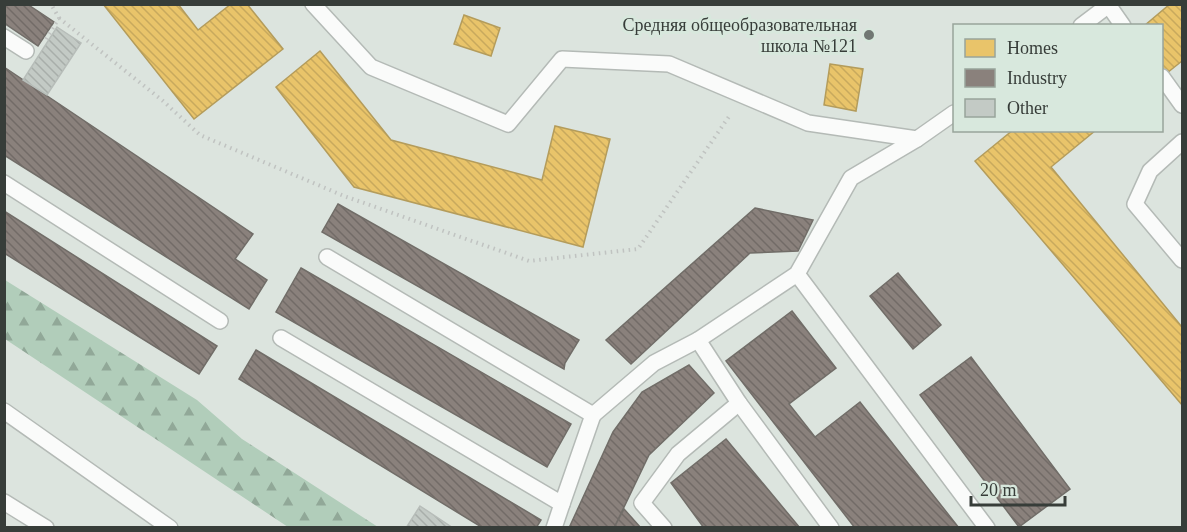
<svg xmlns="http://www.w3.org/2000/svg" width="1187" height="532" font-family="'Times New Roman',serif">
  <defs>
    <pattern id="forest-firs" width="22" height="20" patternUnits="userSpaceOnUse" patternTransform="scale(1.5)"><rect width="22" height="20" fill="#b1cdba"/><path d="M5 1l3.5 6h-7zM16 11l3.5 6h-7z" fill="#91a898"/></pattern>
    <pattern id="homes-back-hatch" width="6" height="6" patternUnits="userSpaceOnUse" patternTransform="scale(1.5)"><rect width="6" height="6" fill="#e9c46a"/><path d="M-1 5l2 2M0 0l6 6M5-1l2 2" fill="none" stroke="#c8a95d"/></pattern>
    <pattern id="industry-back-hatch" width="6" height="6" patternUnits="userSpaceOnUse" patternTransform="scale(1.5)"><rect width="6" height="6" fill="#8a817c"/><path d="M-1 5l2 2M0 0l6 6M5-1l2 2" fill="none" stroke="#726b67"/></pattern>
    <pattern id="building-back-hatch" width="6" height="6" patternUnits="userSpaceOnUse" patternTransform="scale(1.5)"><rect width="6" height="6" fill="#c3cac5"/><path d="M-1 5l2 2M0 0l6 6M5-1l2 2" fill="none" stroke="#a8aeaa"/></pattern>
  </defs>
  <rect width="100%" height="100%" fill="#dce4de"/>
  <polygon fill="url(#forest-firs)" points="5,280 197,400 242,439 378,527 288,527 5,339"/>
  <g fill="url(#homes-back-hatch)" stroke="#b49c5b" stroke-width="1.5">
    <polygon points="103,4 178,4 198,30 231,4 247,4 283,49 194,119"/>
    <polygon points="1170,4 1182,4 1182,61 1162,77 1162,26 1144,26"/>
    <polygon points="464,15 500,28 491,56 454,44"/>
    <polygon points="320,51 391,140 542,180 555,126 610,139 583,247 354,187 276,87"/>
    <polygon points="830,64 863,69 856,111 824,105"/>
    <polygon points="1013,130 1096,130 1051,167 1182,327 1182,405 975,161"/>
  </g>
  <g fill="url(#industry-back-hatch)" stroke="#716d68" stroke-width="1.5">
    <polygon points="4,4 27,4 54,22 38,46 4,23"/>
    <polygon points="4,67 253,234 235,259 267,280 249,309 4,155"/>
    <polygon points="338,204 579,340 565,363 564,369 322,232"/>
    <polygon points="755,208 813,220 798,251 750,253 631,364 606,340"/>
    <polygon points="4,211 217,346 199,374 4,253"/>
    <polygon points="301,268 571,424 547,467 276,312"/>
    <polygon points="898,273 941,325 913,349 870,296"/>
    <polygon points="792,311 836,368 789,404 815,437 860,402 959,528 855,528 726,361"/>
    <polygon points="256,350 541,520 536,528 483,528 239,379"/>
    <polygon points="971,357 1070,489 1019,527 920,395"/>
    <polygon points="689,365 714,393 649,455 614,528 569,528 613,432 642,392"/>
    <polygon points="726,439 800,528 704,528 671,483"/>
    <polygon points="624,509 641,528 614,528"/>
  </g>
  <g fill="url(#building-back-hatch)" stroke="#b7bdb9" stroke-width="1.5">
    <polygon points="57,27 81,43 47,95 23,80"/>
    <polygon points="420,506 453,528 406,528"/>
  </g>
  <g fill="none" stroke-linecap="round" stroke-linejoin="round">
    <g stroke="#b4bab6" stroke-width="18">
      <g id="service">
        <polyline points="313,4 371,67 508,124 562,59 669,64 808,123 917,139 954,113"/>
        <polyline points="1109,6 1123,26"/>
        <polyline points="1081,26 1110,4"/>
        <polyline points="4,37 26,51"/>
        <polyline points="1162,77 1182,105"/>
        <polyline points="1182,142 1150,171 1135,204 1182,260"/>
        <polyline points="4,183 220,321"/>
        <polyline points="327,257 593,415 654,363 698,340 797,274 851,178 917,139"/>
        <polyline points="797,274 987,528"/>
        <polyline points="281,338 562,504 593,415"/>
        <polyline points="698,340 739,403 831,528"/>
        <polyline points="4,411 170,528"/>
        <polyline points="4,502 46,528"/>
        <polyline points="554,528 562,504"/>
        <polyline points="664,528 642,503 678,454 739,403"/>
      </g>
    </g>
    <g stroke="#c0c3c1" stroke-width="4" stroke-dasharray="1.5 4.5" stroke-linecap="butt">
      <polyline points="59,18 163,101 200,135 344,196 529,261 638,249 730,115"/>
      <polyline points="46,39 59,18 51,4"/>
    </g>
    <use href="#service" stroke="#fafbfa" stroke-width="15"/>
  </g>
  <circle fill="#717773" stroke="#d8e8dd" stroke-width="2" cx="869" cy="35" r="6"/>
  <g text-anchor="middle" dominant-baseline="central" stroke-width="6" stroke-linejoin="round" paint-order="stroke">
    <g font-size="18" fill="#373d39" stroke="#d8e8dd" text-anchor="end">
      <text x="857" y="25">Средняя общеобразовательная<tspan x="857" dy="21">школа №121</tspan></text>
    </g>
  </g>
  <rect width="1187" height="532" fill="none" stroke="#373d39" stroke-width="12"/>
  <rect x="953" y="24" width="210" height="108" fill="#d8e8dd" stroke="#98a49b" stroke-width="1.5"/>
  <rect x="965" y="39" width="30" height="18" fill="#e9c46a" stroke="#98a49b" stroke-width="1.5"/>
  <text x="1007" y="54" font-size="18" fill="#373d39">Homes</text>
  <rect x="965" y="69" width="30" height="18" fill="#8a817c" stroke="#98a49b" stroke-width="1.5"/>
  <text x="1007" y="84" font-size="18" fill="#373d39">Industry</text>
  <rect x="965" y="99" width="30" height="18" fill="#c3cac5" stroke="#98a49b" stroke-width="1.5"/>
  <text x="1007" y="114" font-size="18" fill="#373d39">Other</text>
  <path d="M971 496v9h94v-9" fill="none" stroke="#373d39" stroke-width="3"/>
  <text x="980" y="496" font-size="18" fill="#373d39" stroke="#d8e8dd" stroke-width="4.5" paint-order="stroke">20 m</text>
</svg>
